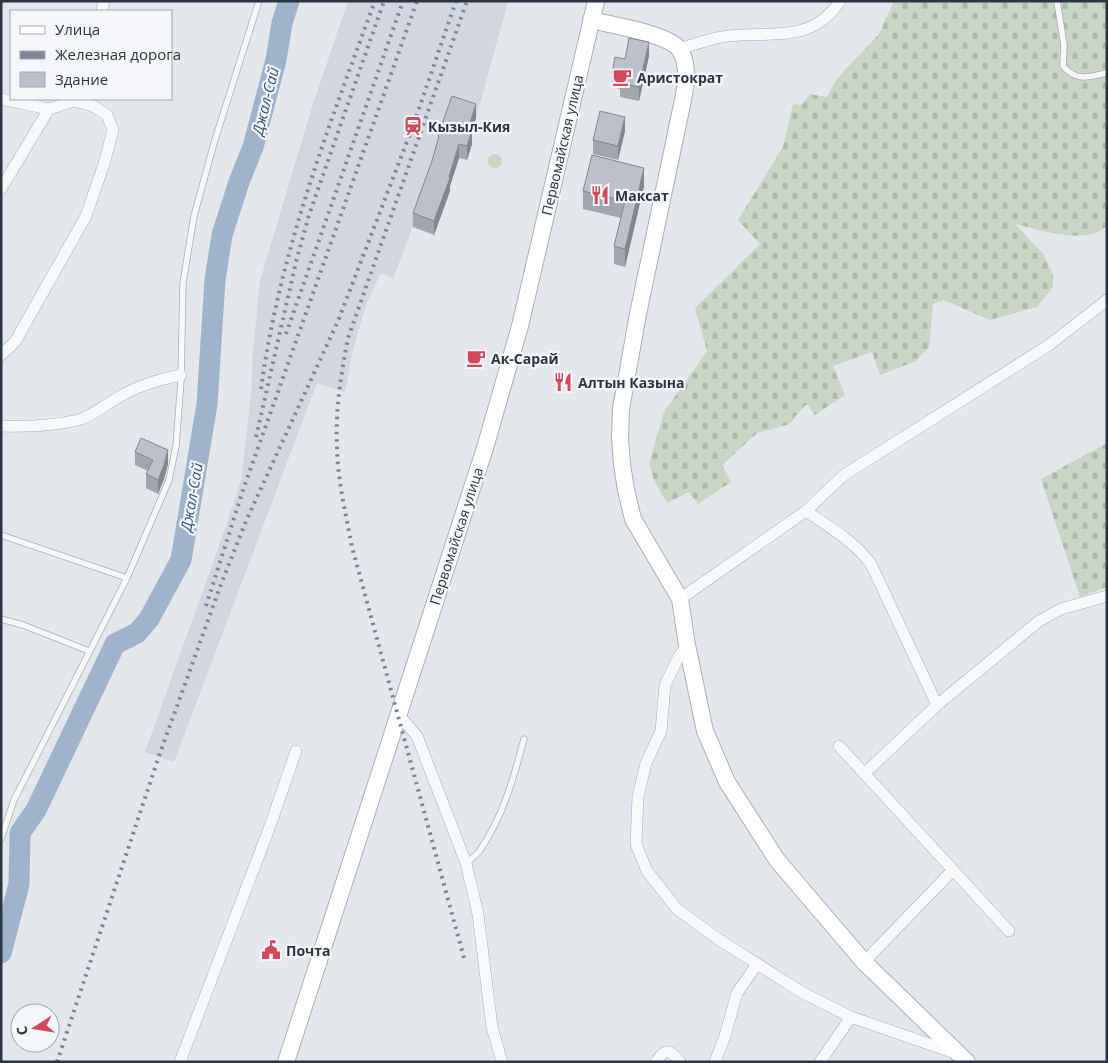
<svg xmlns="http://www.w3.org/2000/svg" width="1108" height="1063" font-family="'Open Sans',sans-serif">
  <defs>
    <pattern id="grass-tufts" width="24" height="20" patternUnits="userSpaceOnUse" patternTransform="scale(1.25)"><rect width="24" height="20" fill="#c9d6c5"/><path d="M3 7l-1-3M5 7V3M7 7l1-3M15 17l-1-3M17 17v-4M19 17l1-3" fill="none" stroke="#adb8ab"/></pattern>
    <pattern id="cemetery-stones" width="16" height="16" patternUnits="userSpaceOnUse" patternTransform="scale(1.25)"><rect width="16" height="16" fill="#c9d6c5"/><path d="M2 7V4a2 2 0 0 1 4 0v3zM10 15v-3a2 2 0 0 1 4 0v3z" fill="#adb8ab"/></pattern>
  </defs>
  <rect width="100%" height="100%" fill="#e4e7ec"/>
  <polygon fill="#d2d6de" points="348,1 508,2 476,118 429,184 393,279 381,273 367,302 353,350 345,392 317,383 174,762 145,752 225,529 241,480 251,396 253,352 260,281 312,107"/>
  <circle fill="url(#grass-tufts)" cx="495" cy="161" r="7"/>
  <g fill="url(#cemetery-stones)">
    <path d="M894,1H1107V226C1104,228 1100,231 1097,232C1077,242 1036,229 1015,224L1044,255L1053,275V287L1037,307L990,320L943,300L933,304L929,347L916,361L880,375L872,352L833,366L845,395L815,415L807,404L798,413L790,424L757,433L722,465L731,482L698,504L689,492L667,503L654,480L649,463L664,412L707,351L695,308L760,244L738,220L783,147L793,104L801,105L810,94L827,97L836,80L879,34Z"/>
    <polygon points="1107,443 1107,587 1080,597 1041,479"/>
  </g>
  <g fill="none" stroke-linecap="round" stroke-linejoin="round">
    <polyline stroke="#9fb4cc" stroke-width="21" points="1,953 19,884 20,833 36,810 115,644 137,633 149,619 181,560 207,404 215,280 222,235 239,182 253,147 276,60 282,23 289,1"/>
    <g stroke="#a9aeb7" stroke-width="7">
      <g id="lane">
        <path d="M1057,1L1064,45L1063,66C1077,82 1088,77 1107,73"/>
        <polyline points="1,535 127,578"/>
        <polyline points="1,619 23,625 89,651"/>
        <polyline points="1,839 14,800 127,578 169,480 176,446 181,380 183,283 194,216 214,143 259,1"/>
        <path d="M466,863C471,859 477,855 480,850C503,817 514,777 524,739"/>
      </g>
    </g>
    <g stroke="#a9aeb7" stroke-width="12">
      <g id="street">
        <polyline points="102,11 104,1"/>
        <path d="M679,49C696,44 711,38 728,36C771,31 812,44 840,1"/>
        <polyline points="1,99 49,109"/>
        <polyline points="1,189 49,109 74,101 93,106 107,115 113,130 104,164 86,216 15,342 1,355"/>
        <path d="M1,426C27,427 53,426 78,420C93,416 106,404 119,397C135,387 163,378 181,375"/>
        <path d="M806,511C829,527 854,541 871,564L937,705"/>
        <polyline points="680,599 806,511 844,475 1049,345 1107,300"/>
        <polyline points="687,645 678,658 665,685 661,731 646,763 638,797 636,844 647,871 677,909 718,939 803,993 851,1017 955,1053"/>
        <polyline points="398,714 417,736 466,863 478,914 492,1027 502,1062"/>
        <polyline points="839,746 1009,931"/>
        <polyline points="865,773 937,705 1039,621 1061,609 1107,596"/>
        <polyline points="864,962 953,870"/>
        <polyline points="180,1062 270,826 296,751"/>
        <path d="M656,1062C666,1048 669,1049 680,1062"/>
        <polyline points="715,1062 725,1036 737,993 757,964"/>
        <polyline points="820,1062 851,1017"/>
      </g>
    </g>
    <g stroke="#a9aeb7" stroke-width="18">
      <g id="secondary">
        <path d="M591,20C611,25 670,34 680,50C689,65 686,84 683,100L638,314L621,409L620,438L622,464L626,490L633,519L680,599L687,645L705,731L727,782L777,860L864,962L967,1062"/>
        <polyline points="286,1062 485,448 520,326 596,1"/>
      </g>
    </g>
    <use href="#lane" stroke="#f7f8fa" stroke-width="5.5"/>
    <use href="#street" stroke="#f7f8fa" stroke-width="11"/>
    <use href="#secondary" stroke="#fff" stroke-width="16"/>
    <g stroke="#7d8696" stroke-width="4" stroke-dasharray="2.5 5" stroke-linecap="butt">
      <polyline points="286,334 403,1"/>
      <path d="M261,389C279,255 328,128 375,1"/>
      <polyline points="256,437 296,262 309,215 384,1"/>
      <polyline points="206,606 243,490 417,1"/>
      <path d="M464,958L352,547C346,515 338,482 337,449C335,411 341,374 348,338L467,1"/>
      <polyline points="57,1062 159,756 220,587 246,521 338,321 413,126 456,1"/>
    </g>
  </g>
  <g fill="#a1a5ae">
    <polygon points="649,56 639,101 620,97 620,89 612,87 612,73 625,59"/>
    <polygon points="476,118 472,130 472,144 467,160 459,158 450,186 450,191 434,235 413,227 413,213 432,161 438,141 438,135"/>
    <polygon points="625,131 618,160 593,154 593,140"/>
    <polygon points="644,186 625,267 614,264 614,246 621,218 583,209 583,191"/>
    <polygon points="135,452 168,464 164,479 158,494 146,488 146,474 148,471 135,465"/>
  </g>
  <g fill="#83868d">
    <polygon points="649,42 649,56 639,101 639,87"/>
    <polygon points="476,104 476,118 468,143 468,129"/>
    <polygon points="625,117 625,131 618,160 618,146"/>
    <polygon points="472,130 472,144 467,160 467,146"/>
    <polygon points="459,144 459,158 450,186 450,191 434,235 434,221"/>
    <polygon points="644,168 644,186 625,267 625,249"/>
    <polygon points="168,450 168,464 164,479 158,494 158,480"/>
  </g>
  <g fill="#bbc0ca" stroke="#83868d">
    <polygon points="629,38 649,42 639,87 620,83 622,75 612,73 615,57 625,59"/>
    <polygon points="452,96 476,104 468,129 472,130 467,146 459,144 449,177 450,178 434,221 413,213 432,161 439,136 438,135"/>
    <polygon points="600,111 625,117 618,146 593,140"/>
    <polygon points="592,155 644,168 625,249 614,246 625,201 583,191"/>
    <polygon points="141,438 168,450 164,465 158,480 146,474 153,460 135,452"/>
  </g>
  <defs>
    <g id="cafe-bare" transform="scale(1.5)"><path d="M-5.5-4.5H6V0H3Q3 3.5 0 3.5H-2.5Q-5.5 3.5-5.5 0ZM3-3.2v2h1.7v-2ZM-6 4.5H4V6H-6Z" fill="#d1495b" stroke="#f4f6f9" stroke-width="2.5" paint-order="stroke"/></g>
    <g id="station-bare" transform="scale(1.5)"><path d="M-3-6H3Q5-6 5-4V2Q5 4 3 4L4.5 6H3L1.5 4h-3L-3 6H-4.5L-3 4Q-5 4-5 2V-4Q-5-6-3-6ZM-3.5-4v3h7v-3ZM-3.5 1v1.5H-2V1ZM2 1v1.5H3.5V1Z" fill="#d1495b" stroke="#f4f6f9" stroke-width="2.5" paint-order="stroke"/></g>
    <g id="restaurant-bare" transform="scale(1.5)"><path d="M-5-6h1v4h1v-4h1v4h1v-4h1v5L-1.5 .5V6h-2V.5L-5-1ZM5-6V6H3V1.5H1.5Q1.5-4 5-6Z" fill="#d1495b" stroke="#f4f6f9" stroke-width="2.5" paint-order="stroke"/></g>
    <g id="civic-bare" transform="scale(1.5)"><path d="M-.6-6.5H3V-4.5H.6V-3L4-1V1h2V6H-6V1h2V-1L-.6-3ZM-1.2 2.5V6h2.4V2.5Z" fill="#d1495b" stroke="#f4f6f9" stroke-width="2.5" paint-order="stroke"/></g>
  </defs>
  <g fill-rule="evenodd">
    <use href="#cafe-bare" x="622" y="77"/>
    <use href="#station-bare" x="413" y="126"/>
    <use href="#restaurant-bare" x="600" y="195"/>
    <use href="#cafe-bare" x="476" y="358"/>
    <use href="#restaurant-bare" x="563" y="382"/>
    <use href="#civic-bare" x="271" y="950"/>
  </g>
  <g text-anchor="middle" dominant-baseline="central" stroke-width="4.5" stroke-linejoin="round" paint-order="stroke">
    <g font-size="14" font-weight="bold" fill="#2b3445" stroke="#f4f6f9" text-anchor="start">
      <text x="637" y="77">Аристократ</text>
      <text x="428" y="126">Кызыл-Кия</text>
      <text x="615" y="195">Максат</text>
      <text x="491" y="358">Ак-Сарай</text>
      <text x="578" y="382">Алтын Казына</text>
      <text x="286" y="950">Почта</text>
    </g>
    <g font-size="14" fill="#2b3445" stroke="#f4f6f9">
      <text transform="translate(562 145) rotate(-77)">Первомайская улица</text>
      <text transform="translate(456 536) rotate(-72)">Первомайская улица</text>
    </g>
    <g font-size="15" font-style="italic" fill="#34527a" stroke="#f4f6f9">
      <text transform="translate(265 101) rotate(-76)">Джал-Сай</text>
      <text transform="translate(191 497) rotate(-80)">Джал-Сай</text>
    </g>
  </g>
  <rect width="1108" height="1063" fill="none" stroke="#2b3445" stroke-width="5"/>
  <rect x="10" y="10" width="162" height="90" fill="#f4f6f9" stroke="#a4a8b1"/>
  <rect x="20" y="26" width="25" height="8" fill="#ffffff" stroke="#a4a8b1"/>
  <text x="55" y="35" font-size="15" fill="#2b3445">Улица</text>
  <rect x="20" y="51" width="25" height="8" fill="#7d8696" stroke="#a4a8b1"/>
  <text x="55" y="60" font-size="15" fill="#2b3445">Железная дорога</text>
  <rect x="20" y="72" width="25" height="15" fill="#bbc0ca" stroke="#a4a8b1"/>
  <text x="55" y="85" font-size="15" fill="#2b3445">Здание</text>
  <g transform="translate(35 1028) rotate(258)"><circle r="24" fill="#f4f6f9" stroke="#a4a8b1"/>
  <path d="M0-4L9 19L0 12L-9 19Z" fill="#d1495b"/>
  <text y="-8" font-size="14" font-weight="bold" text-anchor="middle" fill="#2b3445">С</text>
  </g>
</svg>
